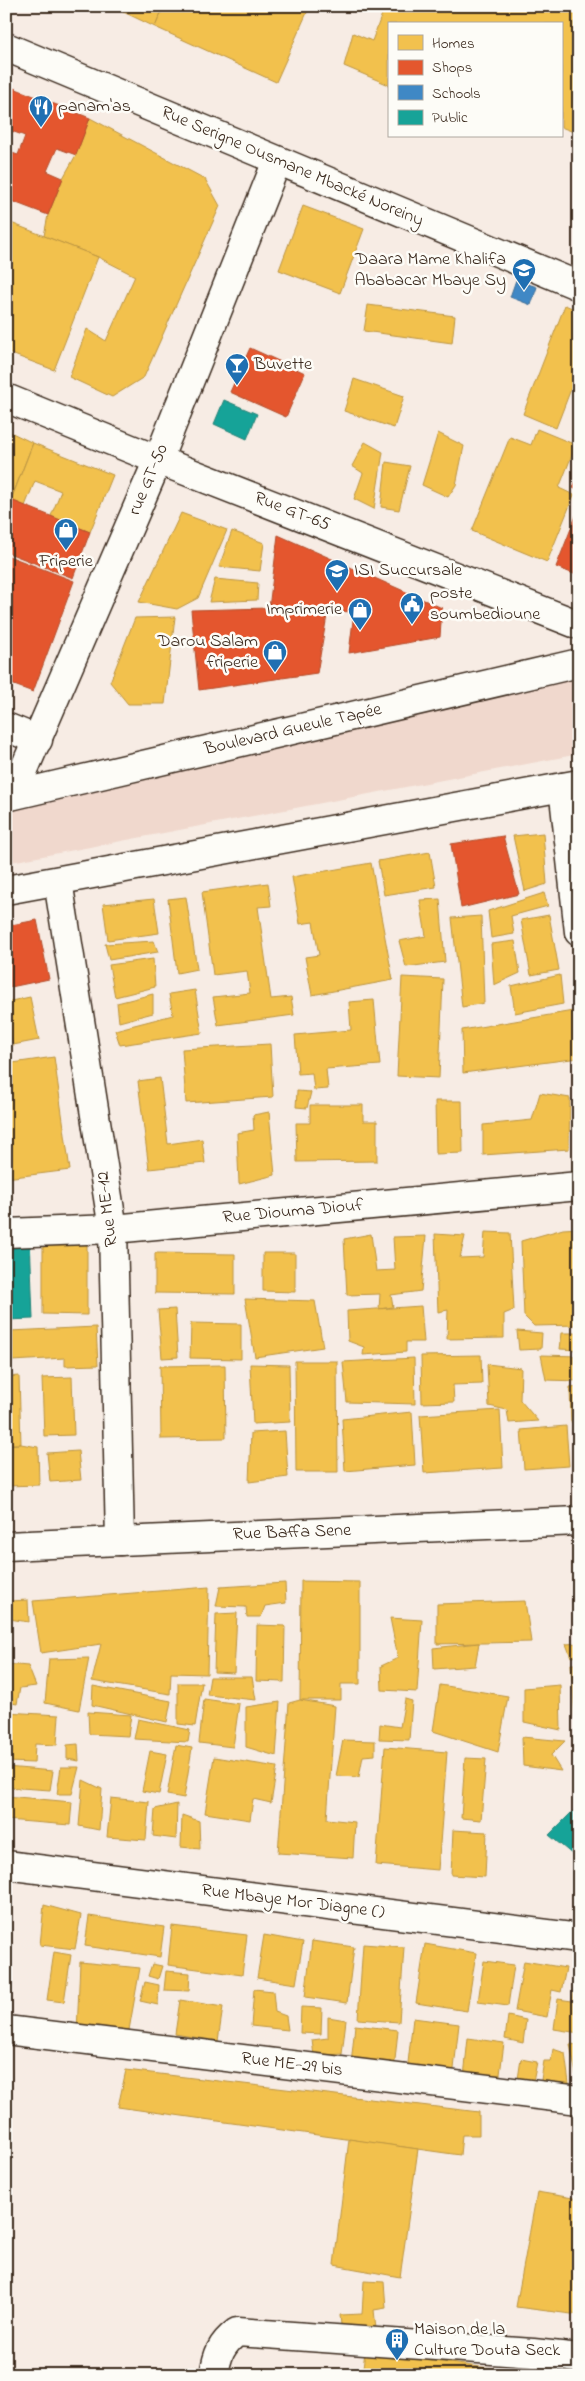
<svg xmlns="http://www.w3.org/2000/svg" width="585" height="2381" font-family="'Indie Flower',sans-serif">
  <rect width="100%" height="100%" fill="#f7ece4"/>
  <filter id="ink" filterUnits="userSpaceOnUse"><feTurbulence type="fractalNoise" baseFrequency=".02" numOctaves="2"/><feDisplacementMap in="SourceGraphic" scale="10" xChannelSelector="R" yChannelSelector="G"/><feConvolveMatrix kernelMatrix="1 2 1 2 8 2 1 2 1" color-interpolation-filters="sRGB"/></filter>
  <g filter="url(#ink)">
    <polygon fill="#f0d8cd" points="579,673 579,754 6,863 6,795"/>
    <g fill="#f2c14e" stroke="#bb9440">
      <polygon points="111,6 164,6 155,27"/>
      <polygon points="164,6 306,6 309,8 276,82 155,27"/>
      <polygon points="385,6 579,6 579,134 561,127 561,24 389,24 389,85 344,66 353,33 372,41"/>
      <polygon points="90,118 205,179 220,206 144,377 112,397 69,377 87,329 106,341 135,276 98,257 44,236 48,215 63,178 76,155"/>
      <polygon points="303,206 364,229 340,293 279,270"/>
      <polygon points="6,221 98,257 54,370 6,352"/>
      <polygon points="368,305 455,316 452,343 364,331"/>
      <polygon points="565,305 579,311 579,368 556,428 523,414"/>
      <polygon points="354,379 404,396 394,428 344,411"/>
      <polygon points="537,429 576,445 559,488 574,495 547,562 472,531 510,437 531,445"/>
      <polygon points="6,430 33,443 6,512"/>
      <polygon points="438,433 464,446 456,485 448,497 422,485"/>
      <polygon points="365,442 383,452 374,509 354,499 363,473 352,466"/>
      <polygon points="33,443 113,475 90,532 51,516 61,491 35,481 25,506 11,500"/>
      <polygon points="386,462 410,466 399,510 381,507"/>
      <polygon points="181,513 227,530 198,598 177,609 139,602"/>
      <polygon points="232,531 264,543 260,571 219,567"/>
      <polygon points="215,579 258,583 257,600 209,602"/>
      <polygon points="175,617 165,704 128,704 110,682 135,618"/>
      <polygon points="543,833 547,884 525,891 513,836"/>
      <polygon points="430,852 436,887 384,895 378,861"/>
      <polygon points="371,863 393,980 312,995 305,957 319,955 313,922 300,924 292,877"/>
      <polygon points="268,883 271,906 258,907 271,999 291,997 294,1015 218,1025 213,997 250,993 247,971 213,975 202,892"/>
      <polygon points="544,893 548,906 511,916 514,934 491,938 488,911"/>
      <polygon points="186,897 197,969 177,973 168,899"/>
      <polygon points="154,899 159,933 108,940 103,904"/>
      <polygon points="440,899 445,962 406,967 399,941 426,936 420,900"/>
      <polygon points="549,915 559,970 531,975 521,920"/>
      <polygon points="481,916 484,1003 462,1007 452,918"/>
      <polygon points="154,941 158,952 109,960 105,944"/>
      <polygon points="515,941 520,973 494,985 491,944"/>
      <polygon points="153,959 155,987 115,997 109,965"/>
      <polygon points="560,975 563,1004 515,1013 511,986"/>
      <polygon points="402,977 443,979 439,1078 397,1076"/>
      <polygon points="195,990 202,1033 120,1045 115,1030 173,1015 169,994"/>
      <polygon points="153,994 153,1013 119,1022 117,1003"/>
      <polygon points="30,997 39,1040 13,1045 6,1013 6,1002"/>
      <polygon points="374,1000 380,1065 326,1069 328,1089 314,1090 312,1073 298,1074 295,1035 351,1030 349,1002"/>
      <polygon points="579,1010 579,1058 463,1073 462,1030"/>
      <polygon points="270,1044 273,1097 186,1103 182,1049"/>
      <polygon points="54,1057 70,1170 6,1178 6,1064"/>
      <polygon points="160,1078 168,1144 202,1139 205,1163 149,1169 138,1081"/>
      <polygon points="297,1091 311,1092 307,1108 296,1107"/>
      <polygon points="540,1093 570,1098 569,1149 483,1155 483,1125 532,1120"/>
      <polygon points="435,1101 462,1101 463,1153 436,1154"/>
      <polygon points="310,1105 363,1105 363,1121 377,1121 377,1161 297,1162 296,1123 310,1123"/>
      <polygon points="269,1112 275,1175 239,1184 237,1133 254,1130 253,1115"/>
      <polygon points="579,1228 579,1325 534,1326 524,1316 521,1241 563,1229"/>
      <polygon points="485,1232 510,1233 514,1310 504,1314 504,1338 447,1339 448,1310 438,1312 435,1234 465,1236 460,1258 483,1257"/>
      <polygon points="371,1234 376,1271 395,1270 393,1237 426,1236 421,1291 391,1295 393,1307 379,1309 380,1294 347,1295 344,1239"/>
      <polygon points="43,1238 87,1244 87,1315 43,1314"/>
      <polygon points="155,1253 235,1254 235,1294 155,1293"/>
      <polygon points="263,1253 295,1253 295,1292 263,1291"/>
      <polygon points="245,1299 315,1301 323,1347 255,1357"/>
      <polygon points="421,1306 424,1342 406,1342 406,1352 363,1355 364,1347 348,1341 347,1311"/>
      <polygon points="175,1309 178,1357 162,1358 158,1310"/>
      <polygon points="191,1323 241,1324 241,1359 190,1358"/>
      <polygon points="96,1327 98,1365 65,1366 65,1358 12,1361 10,1331"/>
      <polygon points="579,1330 579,1350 560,1349 562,1333 578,1333"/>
      <polygon points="517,1331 542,1333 541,1349 519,1350"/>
      <polygon points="481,1355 482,1384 453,1385 454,1402 422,1403 421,1356"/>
      <polygon points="541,1355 579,1356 579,1381 546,1380"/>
      <polygon points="414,1358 415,1404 347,1402 343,1362"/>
      <polygon points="295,1361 337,1361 338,1472 296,1472"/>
      <polygon points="250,1364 289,1365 290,1422 253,1424"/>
      <polygon points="487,1364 521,1368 520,1400 538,1421 509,1423 507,1410 489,1406"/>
      <polygon points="225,1365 226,1438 161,1439 160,1366"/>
      <polygon points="19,1376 21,1444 6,1444 6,1377"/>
      <polygon points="72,1377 74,1435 44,1436 42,1378"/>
      <polygon points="579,1386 579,1422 571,1422 570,1387"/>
      <polygon points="500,1410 503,1468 424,1473 420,1415"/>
      <polygon points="412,1412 415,1465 345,1471 342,1419"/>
      <polygon points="566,1426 569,1466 524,1469 521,1430"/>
      <polygon points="285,1431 288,1477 249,1482 251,1433"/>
      <polygon points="21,1444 38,1447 39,1485 6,1486 6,1445"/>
      <polygon points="78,1451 81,1480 50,1482 47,1453"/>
      <polygon points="301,1581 360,1582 360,1684 341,1684 341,1700 300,1700"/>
      <polygon points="285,1583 286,1603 265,1606 261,1617 247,1617 246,1607 216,1606 220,1587"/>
      <polygon points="209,1587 207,1674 171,1673 170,1694 92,1681 101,1644 41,1653 33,1601"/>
      <polygon points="28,1600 29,1622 9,1619 10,1601"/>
      <polygon points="525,1601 531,1642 437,1644 437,1604"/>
      <polygon points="237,1613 234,1673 214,1672 216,1614"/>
      <polygon points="390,1618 422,1620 417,1692 382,1690 381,1666 398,1658"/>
      <polygon points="257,1625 285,1626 284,1682 256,1681"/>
      <polygon points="479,1643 475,1666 434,1669 433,1648"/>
      <polygon points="579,1643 579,1656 571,1657 566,1644"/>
      <polygon points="89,1658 79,1710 45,1703 49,1659"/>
      <polygon points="6,1664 28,1666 36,1686 20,1688 17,1704 6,1702"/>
      <polygon points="571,1664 579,1664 579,1717 575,1718"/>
      <polygon points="210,1677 252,1677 256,1700 207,1695"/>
      <polygon points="178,1683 202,1683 195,1726 178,1724"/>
      <polygon points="440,1685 508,1696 498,1752 433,1731"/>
      <polygon points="560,1685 561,1730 524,1722 524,1688"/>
      <polygon points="93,1686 171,1701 167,1722 92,1705"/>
      <polygon points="204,1699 239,1704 233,1747 199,1743"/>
      <polygon points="405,1699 412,1701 409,1740 379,1739 380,1724 400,1727"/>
      <polygon points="300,1700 335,1706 327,1819 355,1822 353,1858 278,1853 289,1703"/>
      <polygon points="280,1702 276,1756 246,1747 246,1707"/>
      <polygon points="6,1712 59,1715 57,1745 35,1744 34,1763 6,1762"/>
      <polygon points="88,1712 131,1715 128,1736 89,1734"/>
      <polygon points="138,1719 190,1730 188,1742 134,1739"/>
      <polygon points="522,1737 565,1741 551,1755 561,1771 523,1766"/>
      <polygon points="343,1740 375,1741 375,1755 363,1756 359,1777 336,1776"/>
      <polygon points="78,1744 79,1761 67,1759 67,1745"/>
      <polygon points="176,1745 192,1748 184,1798 167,1795"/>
      <polygon points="385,1747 447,1752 438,1870 376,1865"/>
      <polygon points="150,1751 167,1754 159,1794 142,1791"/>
      <polygon points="214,1757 277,1767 271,1803 253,1799 250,1820 205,1813"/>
      <polygon points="465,1758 486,1759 481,1820 461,1818"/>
      <polygon points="6,1767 53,1771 50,1790 6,1787"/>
      <polygon points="61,1767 79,1767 72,1794 57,1794"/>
      <polygon points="83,1780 102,1789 99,1830 79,1826"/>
      <polygon points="6,1796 72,1802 70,1825 6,1820"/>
      <polygon points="111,1798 149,1802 146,1840 107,1837"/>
      <polygon points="177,1804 176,1839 153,1836 155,1809"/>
      <polygon points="182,1815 199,1821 200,1849 181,1847"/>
      <polygon points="453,1830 487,1832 485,1877 451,1875"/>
      <polygon points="44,1905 81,1915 75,1949 40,1945"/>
      <polygon points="89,1916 164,1927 160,1957 85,1946"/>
      <polygon points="172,1926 247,1935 242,1975 168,1965"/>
      <polygon points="264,1935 303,1942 296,1984 257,1978"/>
      <polygon points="312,1941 354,1947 347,2003 305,1997"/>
      <polygon points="363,1944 404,1947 399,2022 358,2019"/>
      <polygon points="425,1944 476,1953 467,2011 416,2003"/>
      <polygon points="54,1952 71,1955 64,2002 47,2000"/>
      <polygon points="484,1961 514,1965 508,2006 478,2002"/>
      <polygon points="524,1961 566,1968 561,1992 552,1990 547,2017 515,2011"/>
      <polygon points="80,1962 140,1968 129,2030 77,2033"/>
      <polygon points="152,1964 162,1966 158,1979 148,1976"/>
      <polygon points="166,1971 190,1973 189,1991 164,1990"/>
      <polygon points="576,1973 579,1973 579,2033 554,2029 558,1999 572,2001"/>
      <polygon points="145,1982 159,1985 158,2005 140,2001"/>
      <polygon points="254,1989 273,1991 275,2012 286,2016 288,2030 251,2026"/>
      <polygon points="180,2000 223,2007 218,2041 175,2034"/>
      <polygon points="301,2007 322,2008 321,2034 300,2033"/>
      <polygon points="508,2016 526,2020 523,2043 505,2039"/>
      <polygon points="328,2017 346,2020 342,2054 314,2056 312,2040 328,2038"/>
      <polygon points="413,2018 459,2024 453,2078 407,2072"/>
      <polygon points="355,2025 398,2030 394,2070 351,2065"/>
      <polygon points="468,2038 504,2043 499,2082 464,2077"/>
      <polygon points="570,2044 579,2045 579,2090"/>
      <polygon points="553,2049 565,2053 570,2091 540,2086 544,2061 551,2061"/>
      <polygon points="521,2059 537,2062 533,2082 518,2079"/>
      <polygon points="126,2070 479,2112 479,2135 462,2135 460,2155 118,2107"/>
      <polygon points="349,2139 418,2149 400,2277 334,2265"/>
      <polygon points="537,2192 579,2199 579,2315 516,2307"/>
      <polygon points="364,2281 384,2282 386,2308 374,2310 377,2338 342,2335 340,2315 362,2314"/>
      <polygon points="365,2352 495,2369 494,2375 362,2375"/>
    </g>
    <g fill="#e4572e" stroke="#b14a29">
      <polygon points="6,85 90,118 76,155 57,148 47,171 63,178 48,215 6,199 6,151 18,155 25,136 6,129"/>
      <polygon points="250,348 305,373 286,417 230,392"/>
      <polygon points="579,473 579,491 573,488"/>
      <polygon points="11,500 90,532 73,578 6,552 6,512"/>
      <polygon points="579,508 579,576 556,567"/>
      <polygon points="278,535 442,608 440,637 349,653 354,612 269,608"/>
      <polygon points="6,555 74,581 33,692 6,682 6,617 12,602 6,600"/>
      <polygon points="269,608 328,610 317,673 199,690 191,610"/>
      <polygon points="503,836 519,894 461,908 451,844"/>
      <polygon points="37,920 49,979 6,988 6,926"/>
    </g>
    <polygon fill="#3f88c5" stroke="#3e6c93" points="516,280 537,287 531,305 510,297"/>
    <g fill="#17a398" stroke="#227f73">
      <polygon points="224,400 257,414 247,439 214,424"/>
      <polygon points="6,1237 30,1237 33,1319 6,1320"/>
      <polygon points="579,1805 579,1860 549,1835"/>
    </g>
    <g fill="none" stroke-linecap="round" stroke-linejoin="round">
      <g stroke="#3b2a1e" stroke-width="31">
        <g id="minor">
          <polyline points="6,47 579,286"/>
          <polyline points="6,398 158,460 579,625"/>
          <polyline points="6,727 38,740"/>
          <polyline points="563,787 579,932"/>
          <polyline points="13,795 158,460 277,161"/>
          <polyline points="6,797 579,663"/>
          <polyline points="58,881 113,1229 120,1541"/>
          <polyline points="6,890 579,784"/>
          <polyline points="6,1233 113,1229 579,1186"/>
          <polyline points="6,1546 579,1521"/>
          <polyline points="6,1865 579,1938"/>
          <polyline points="6,2030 579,2100"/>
          <path d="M214,2375C217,2355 221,2344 237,2332L533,2353L579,2358"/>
        </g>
      </g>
      <use href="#minor" stroke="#fdfcf7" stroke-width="28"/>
    </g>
  </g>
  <defs>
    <g id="restaurant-pin" transform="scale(1.25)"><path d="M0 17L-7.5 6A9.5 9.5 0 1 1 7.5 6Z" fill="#1f6fb2" stroke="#fdfcf7"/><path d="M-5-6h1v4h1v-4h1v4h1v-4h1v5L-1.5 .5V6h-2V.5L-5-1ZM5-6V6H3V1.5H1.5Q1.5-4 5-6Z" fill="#fff"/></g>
    <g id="school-pin" transform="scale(1.25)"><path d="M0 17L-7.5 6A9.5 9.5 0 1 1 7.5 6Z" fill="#1f6fb2" stroke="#fdfcf7"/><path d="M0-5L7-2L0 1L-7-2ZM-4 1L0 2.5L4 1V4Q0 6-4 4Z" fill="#fff"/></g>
    <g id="bar-pin" transform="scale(1.25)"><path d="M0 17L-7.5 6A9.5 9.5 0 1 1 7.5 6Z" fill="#1f6fb2" stroke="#fdfcf7"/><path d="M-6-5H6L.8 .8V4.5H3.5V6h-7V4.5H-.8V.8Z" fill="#fff"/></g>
    <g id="shop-pin" transform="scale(1.25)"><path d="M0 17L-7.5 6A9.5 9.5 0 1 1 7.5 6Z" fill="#1f6fb2" stroke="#fdfcf7"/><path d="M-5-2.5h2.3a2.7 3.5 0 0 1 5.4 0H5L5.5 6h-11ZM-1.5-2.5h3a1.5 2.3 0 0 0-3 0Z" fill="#fff"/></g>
    <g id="civic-pin" transform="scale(1.25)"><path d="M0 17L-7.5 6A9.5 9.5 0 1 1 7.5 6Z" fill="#1f6fb2" stroke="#fdfcf7"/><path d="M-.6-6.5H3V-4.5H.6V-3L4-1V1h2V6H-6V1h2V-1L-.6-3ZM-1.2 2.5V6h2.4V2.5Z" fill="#fff"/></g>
    <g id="building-pin" transform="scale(1.25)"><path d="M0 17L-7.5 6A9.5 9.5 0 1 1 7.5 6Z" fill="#1f6fb2" stroke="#fdfcf7"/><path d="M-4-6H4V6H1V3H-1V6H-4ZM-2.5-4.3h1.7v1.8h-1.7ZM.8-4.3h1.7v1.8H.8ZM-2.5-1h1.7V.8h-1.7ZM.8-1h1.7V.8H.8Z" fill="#fff"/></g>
  </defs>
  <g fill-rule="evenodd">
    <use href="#restaurant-pin" x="41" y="107"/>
    <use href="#school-pin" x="524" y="270"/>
    <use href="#bar-pin" x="237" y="365"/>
    <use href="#shop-pin" x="66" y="530"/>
    <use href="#school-pin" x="337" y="571"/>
    <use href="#civic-pin" x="412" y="604"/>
    <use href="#shop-pin" x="360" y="610"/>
    <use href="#shop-pin" x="275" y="652"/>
    <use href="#building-pin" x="397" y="2340"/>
  </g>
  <g text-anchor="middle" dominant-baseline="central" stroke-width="5" stroke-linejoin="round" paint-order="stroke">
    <g font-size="18" fill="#3b2a1e" stroke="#fdfcf7" text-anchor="start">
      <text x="58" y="107">panam'as</text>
      <text x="506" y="260" text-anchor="end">Daara Mame Khalifa<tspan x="506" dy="21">Ababacar Mbaye Sy</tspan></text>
      <text x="254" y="365">Buvette</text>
      <text x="66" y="562" text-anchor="middle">Friperie</text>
      <text x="354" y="571">ISI Succursale</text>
      <text x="430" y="594">poste<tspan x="430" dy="21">soumbedioune</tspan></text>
      <text x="342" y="610" text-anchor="end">Imprimerie</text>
      <text x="258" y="642" text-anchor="end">Darou Salam<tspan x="258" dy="21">friperie</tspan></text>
      <text x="414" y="2330">Maison de la<tspan x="414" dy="21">Culture Douta Seck</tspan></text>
    </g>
    <g font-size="18" fill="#3b2a1e" stroke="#fdfcf7">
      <text transform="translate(292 167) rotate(23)">Rue Serigne Ousmane Mbacké Noreiny</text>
      <text transform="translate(149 480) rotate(-67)">rue GT-50</text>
      <text transform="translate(292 512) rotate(21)">Rue GT-65</text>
      <text transform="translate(293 730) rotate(-13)">Boulevard Gueule Tapée</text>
      <text transform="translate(108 1209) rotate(-97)">Rue ME-12</text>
      <text transform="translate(293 1212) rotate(-5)">Rue Diouma Diouf</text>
      <text transform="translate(292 1533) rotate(-2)">Rue Baffa Sene</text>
      <text transform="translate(293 1902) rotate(7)">Rue Mbaye Mor Diagne ()</text>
      <text transform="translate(292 2065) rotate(7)">Rue ME-29 bis</text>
    </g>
  </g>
  <rect width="585" height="2381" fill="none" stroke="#fdfcf7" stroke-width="25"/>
  <rect x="12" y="12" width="560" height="2356" fill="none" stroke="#3b2a1e" stroke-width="2" filter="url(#ink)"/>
  <rect x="388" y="22" width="175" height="115" fill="#fdfcf7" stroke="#afa8a0"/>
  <rect x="398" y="35" width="25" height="15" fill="#f2c14e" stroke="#afa8a0"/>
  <text x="432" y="48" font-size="15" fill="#3b2a1e">Homes</text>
  <rect x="398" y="60" width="25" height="15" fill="#e4572e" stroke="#afa8a0"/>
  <text x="432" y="72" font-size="15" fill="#3b2a1e">Shops</text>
  <rect x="398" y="85" width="25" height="15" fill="#3f88c5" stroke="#afa8a0"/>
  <text x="432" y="98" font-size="15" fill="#3b2a1e">Schools</text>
  <rect x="398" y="110" width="25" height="15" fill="#17a398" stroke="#afa8a0"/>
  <text x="432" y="122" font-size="15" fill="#3b2a1e">Public</text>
</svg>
